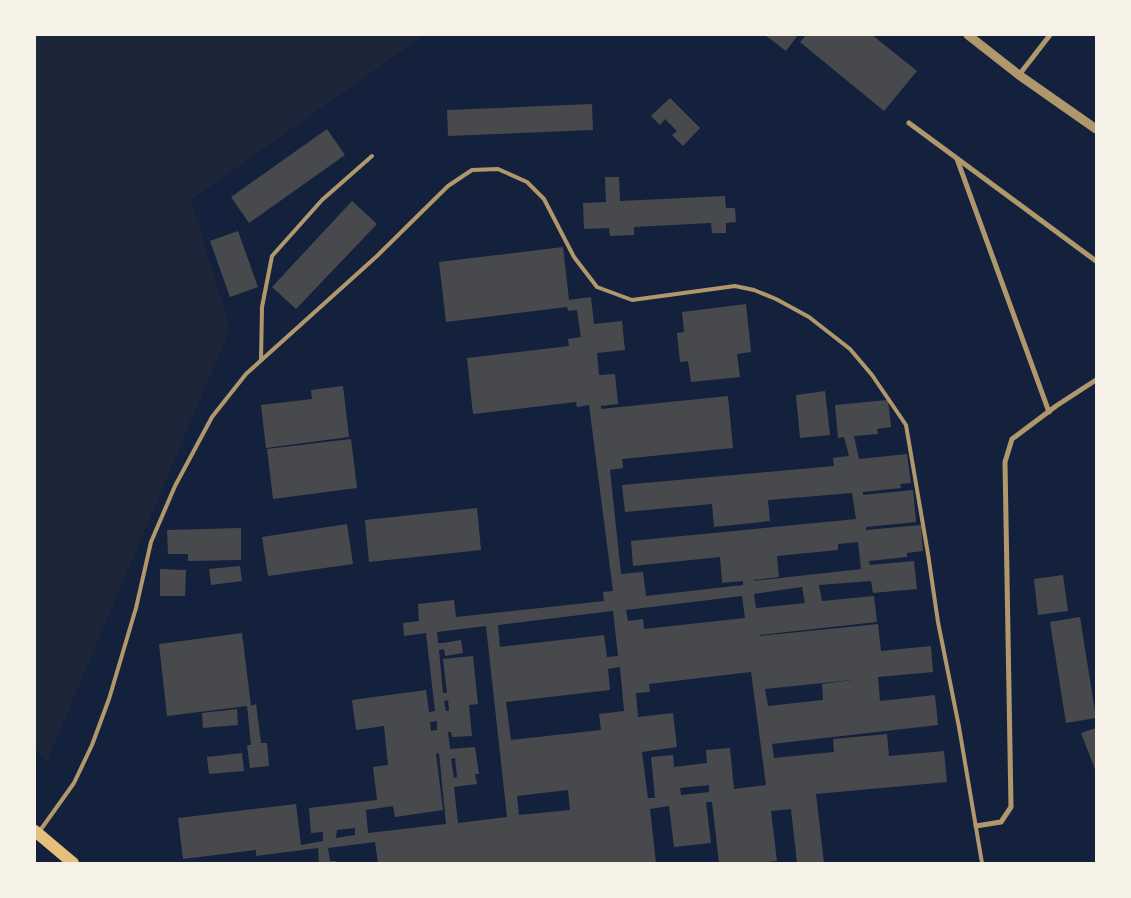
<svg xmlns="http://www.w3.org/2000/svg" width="1131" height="898" font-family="'IBM Plex Sans',sans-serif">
  <rect width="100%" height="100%" fill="#14213d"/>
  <polygon fill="#1d2539" points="35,35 424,35 191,200 230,329 47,761 35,750"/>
  <g fill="#48494c" fill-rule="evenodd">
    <polygon points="765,35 798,35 786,51"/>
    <polygon points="806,35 872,35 917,71 884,111 800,42"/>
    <polygon points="670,98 700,128 683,146 672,135 677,131 665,119 660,125 651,116"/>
    <polygon points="592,104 593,130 448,136 447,110"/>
    <polygon points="327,129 345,155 249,223 231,197"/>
    <polygon points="605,177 619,177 620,201 725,196 726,208 735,208 736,222 726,223 726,233 712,233 711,223 634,227 634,235 610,236 609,228 584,229 583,203 606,202"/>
    <polygon points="352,201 377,224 296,309 272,287"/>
    <polygon points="238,231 258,287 230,297 210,241"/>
    <path d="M563,247L569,300L591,297L594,324L622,321L625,350L597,353L599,375L615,374L618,404L601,406V409L728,396L733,448L622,459L623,468L610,470L621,574L643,572L646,596L743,585V581L722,583L720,557L633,566L631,541L856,519L852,493L768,500L770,521L714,527L712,504L625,512L622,485L834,466L833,458L849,456L844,437L838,438L835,405L888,400L891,427L877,429L878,434L854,436L859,459L907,454L911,483L900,484L901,488L863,492V495L913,490L916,522L866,527V530L921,525L923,551L907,553V557L869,561L870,565L914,561L917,589L873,593L871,581L819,585L822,601L874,596L877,622L759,635L760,636L878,624L881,651L931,646L933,672L878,677L880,701L935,695L938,725L772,744L774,758L834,752L833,739L887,734L889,756L944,751L947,782L816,794L824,863H797L791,809L771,811L777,861L757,863H719L712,802H706L711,843L674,847L669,806L650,809L656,863H378L375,842L328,848L330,861H336V863H319L318,848L256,856V850L183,859L178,818L296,804L301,845L323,841V832L311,833L309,808L377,800L373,767L388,765L384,726L356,730L352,700L426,690L429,712L435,711L426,633L404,636L403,623L419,621L418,604L454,600L456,617L604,601L603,592L613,591L589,405L577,407L576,402L473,414L467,358L569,346L568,339L581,337L577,310L568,311L567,307L446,322L439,262ZM858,542L861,569L753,581L754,580L779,577L777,556L838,550V544ZM802,587L805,603L756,608L754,594ZM742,596L745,618L644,629L643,619L628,621L626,610ZM613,611L618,656L607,657L604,635L500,647L498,625ZM486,626L507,817L458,823L454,787L477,784L475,774H479L475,747L450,749L448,732H451L452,737L472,736L469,705L478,704L473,656L443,659L447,693H443L439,650L444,649L445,656L463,653L461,640L443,643H438L437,632ZM620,667L624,711L599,714L601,730L511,740L506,702L610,690L608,669ZM751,672L766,785L734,789L730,748L706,750L707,763L674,767L673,755L651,757L655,798H648L642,752L677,747L673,713L638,717L636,693L650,692L649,684ZM852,680L822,684L823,700L768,706L765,689ZM448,700L449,711H446L444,701ZM437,721V730L431,731L430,722ZM439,753L446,824L368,833L366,810L393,806L395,817L443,810L436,754ZM455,758L457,777L454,778L451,759ZM709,785V792L681,795L680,788ZM568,790L570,810L519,815L517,796ZM355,828V835L336,838L337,830Z"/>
    <polygon points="746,304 751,352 737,354 740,377 691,382 688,361 680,362 677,333 684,332 682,312"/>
    <polygon points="343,386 349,437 266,448 261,405 312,399 311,390"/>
    <polygon points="825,391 830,435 800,438 796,395"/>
    <polygon points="351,439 357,488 273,499 267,449"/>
    <polygon points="477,508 481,550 369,562 365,520"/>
    <polygon points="347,524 353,564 268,576 262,537"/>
    <polygon points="241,528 241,560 188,561 188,554 168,554 167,530"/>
    <polygon points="240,566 242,581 211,585 209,569"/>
    <polygon points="160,569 186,570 185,596 160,596"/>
    <polygon points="1063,575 1068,611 1038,615 1034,579"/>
    <polygon points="1080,617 1096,718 1066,723 1050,622"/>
    <polygon points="242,633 251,706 256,704 261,743 267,743 269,766 250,768 247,745 251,745 247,706 167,716 159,644"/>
    <polygon points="237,709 238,725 203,728 202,713"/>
    <polygon points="1096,728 1096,772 1081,733"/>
    <polygon points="242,753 244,771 209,774 207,757"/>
  </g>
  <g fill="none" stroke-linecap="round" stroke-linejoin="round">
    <g stroke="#b1986c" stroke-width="4">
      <polyline points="261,360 262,307 272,256 322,200 372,156"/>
      <polyline points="39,832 74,783 92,745 109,699 136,608 151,542 175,486 212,417 246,374 377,256 448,186 472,170 498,169 527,182 544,199 574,257 597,287 632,300 735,286 754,290 776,299 809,317 850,349 872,375 906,425 928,554 938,622 959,727 982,863"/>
    </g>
    <g stroke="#b1986c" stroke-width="5">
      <polyline points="1019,75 1050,35"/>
      <polyline points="909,123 1096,261"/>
      <polyline points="957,159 1049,412"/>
      <polyline points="976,826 1001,822 1011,807 1005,462 1012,439 1056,406 1096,380"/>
    </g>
    <polyline stroke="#b1986c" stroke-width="9" points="968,35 1019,75 1096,129"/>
    <polyline stroke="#e5c07b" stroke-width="12" points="35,831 73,863"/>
  </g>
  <rect width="1131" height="898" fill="none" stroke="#f6f1e7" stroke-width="72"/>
</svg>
